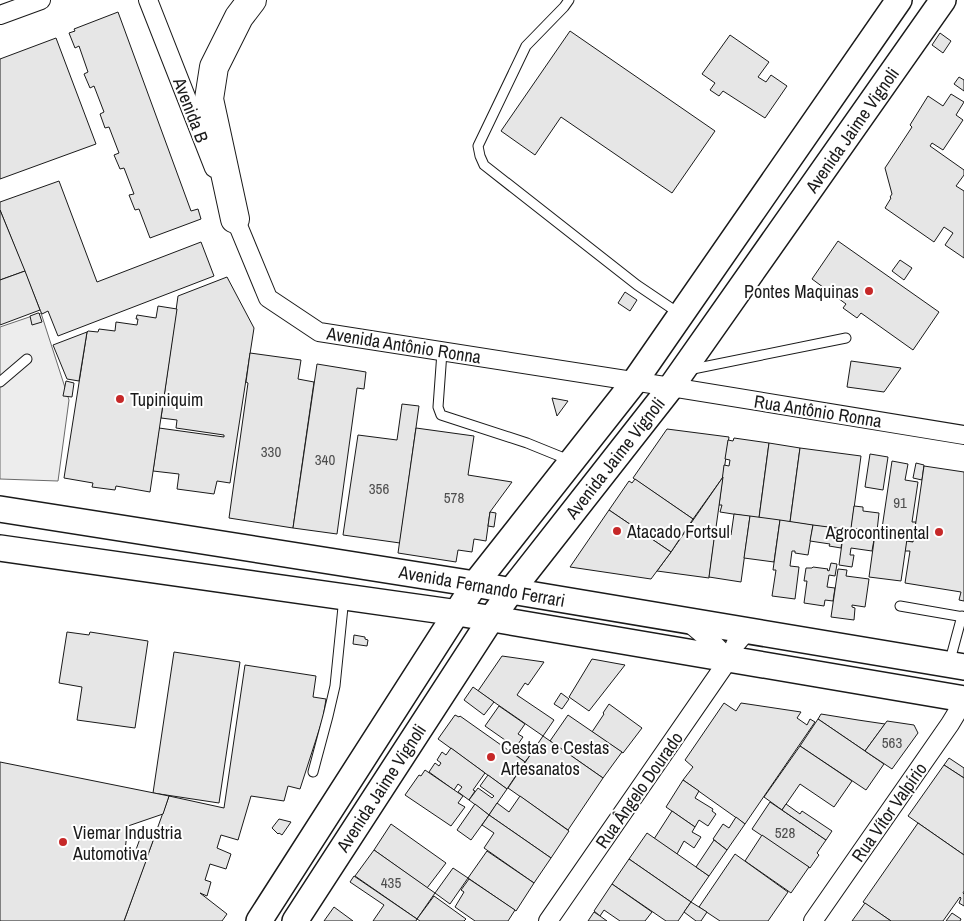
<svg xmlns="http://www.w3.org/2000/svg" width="964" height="921" font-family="'Archivo Narrow',sans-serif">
  <rect width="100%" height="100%" fill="#fff"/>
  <polygon fill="#ededed" stroke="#6a6a6a" points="41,313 69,400 58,481 0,479 0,327"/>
  <g fill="#e6e6e6" stroke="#1a1a1a">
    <polygon points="118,12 191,211 198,209 201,219 150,238 139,209 135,210 129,195 134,194 124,168 120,169 114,155 119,153 109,127 105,128 100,114 104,112 94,86 90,88 84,74 88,72 79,46 75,48 69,33 75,31 74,29"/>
    <polygon points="570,31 715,131 672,193 561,117 535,155 501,131"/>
    <polygon points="940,33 951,41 943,53 932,45"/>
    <polygon points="730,35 769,62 758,77 766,82 771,75 787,86 765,118 723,91 719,96 710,90 715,83 702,74"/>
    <polygon points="56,38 96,144 0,179 0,59"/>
    <polygon points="959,77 964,80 964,91 954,84"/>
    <polygon points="951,94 964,102 956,115 963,120 943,150 932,143 930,146 964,170 964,175 956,186 964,191 964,258 945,245 953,233 944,227 934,242 885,208 891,198 890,197 892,194 885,168 912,127 910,125 928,96 943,106"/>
    <polygon points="59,181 97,282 201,242 214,276 58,336 48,311 42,314 40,310 0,210 0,202"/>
    <polygon points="0,210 25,271 0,280"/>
    <polygon points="838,241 939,312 913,350 861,313 857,318 843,308 846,304 812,279"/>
    <polygon points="900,260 912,268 904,280 892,271"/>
    <polygon points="25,271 40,310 0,325 0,280"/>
    <polygon points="227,277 254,328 230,483 217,481 214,494 177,489 179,474 153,471 159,428 224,437 224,435 176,428 177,420 161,418 178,296"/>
    <polygon points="625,292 637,300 630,311 618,303"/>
    <polygon points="158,306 177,309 150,492 116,486 115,490 92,487 93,483 64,478 87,332 88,331 98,332 99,329 115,331 116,322 137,325 138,319 136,319 137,315 156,318"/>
    <polygon points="38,313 39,313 42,322 32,325 30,316"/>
    <polygon points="87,332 79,381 67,379 53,345"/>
    <polygon points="250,353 301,360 298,379 314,382 293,528 229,518 248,383 246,382"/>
    <polygon points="851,361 901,368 884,392 847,387"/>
    <polygon points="317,364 366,372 364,389 357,388 337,534 293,528"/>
    <polygon points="66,381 74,383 72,397 63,396"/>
    <polygon points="552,398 568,401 557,416"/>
    <polygon points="402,404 419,406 400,543 343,535 358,435 397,440"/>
    <polygon points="416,428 474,436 468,475 512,482 490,512 486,541 474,539 472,552 458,550 456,562 398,553"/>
    <polygon points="667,429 729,437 723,477 693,519 633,478"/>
    <polygon points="734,438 769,443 759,518 720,512 722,505 719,505 724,465 729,466 730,460 725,459 728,440 733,441"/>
    <polygon points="769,443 800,448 790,522 759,518"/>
    <polygon points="800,448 861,456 851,531 790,522"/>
    <polygon points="870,454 888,457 883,490 865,487"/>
    <polygon points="892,461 908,464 905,480 918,482 912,522 916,522 913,542 906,541 907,539 881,535"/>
    <polygon points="916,463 924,465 922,480 913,478"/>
    <polygon points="924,466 964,472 964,601 959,600 961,592 905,583 910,551 905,551 906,541 913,542"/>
    <polygon points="723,477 709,578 657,571 671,552"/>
    <polygon points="635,479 693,519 671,552 609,510 629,481 632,483"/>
    <polygon points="854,506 863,507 863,511 879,513 877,531 851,528"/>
    <polygon points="609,510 671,552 651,579 570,567"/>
    <polygon points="490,512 496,513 494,527 488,526"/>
    <polygon points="734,514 750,516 741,582 709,577 715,532 731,535"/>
    <polygon points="750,516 780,520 774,562 744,558"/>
    <polygon points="780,520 813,525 808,555 795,553 795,551 792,551 790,566 799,567 795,599 772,596 776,570 773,570"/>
    <polygon points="813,525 844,529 841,548 829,546 830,544 810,541"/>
    <polygon points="844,529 875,534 872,551 851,548 850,555 854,555 852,567 839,565"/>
    <polygon points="875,534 907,539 901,581 869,577"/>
    <polygon points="831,563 837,564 835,576 829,575 827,587 835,588 833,601 825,600 824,606 804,603 807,581 804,581 806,568 812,568 813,567 828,569 827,570 829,571"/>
    <polygon points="838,569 847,570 846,576 869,579 865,607 852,605 852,607 855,608 854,620 831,617"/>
    <polygon points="67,632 89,635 90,632 148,641 135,728 77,720 82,687 59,683"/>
    <polygon points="354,635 365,637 365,639 368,640 367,646 353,644"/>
    <polygon points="174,652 240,662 219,803 153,793"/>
    <polygon points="502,656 544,662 528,685 525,683 517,695 554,720 543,736 478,691"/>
    <polygon points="592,659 625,665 589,711 569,697"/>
    <polygon points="245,665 316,676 313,697 326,699 323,718 300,789 288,786 284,801 251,796 238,840 221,835 217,848 231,854 226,869 210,864 205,880 211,882 207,896 200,893 227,914 222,921 124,921 169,796 224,808"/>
    <polygon points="473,687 494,702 484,715 464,700"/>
    <polygon points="561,693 569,699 562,709 554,704"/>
    <polygon points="724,703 736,711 741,703 801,712 797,718 807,725 810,719 815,722 745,824 683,780 693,767 685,760"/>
    <polygon points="609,704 642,728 623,753 592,732 604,714 603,713"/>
    <polygon points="499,706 525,724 518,734 523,737 518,744 531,754 525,762 512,752 515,747 485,726"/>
    <polygon points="821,714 858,720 885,724 865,751 818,719"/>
    <polygon points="455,715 459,717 460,716 525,762 507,789 438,739"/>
    <polygon points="568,715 622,752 603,778 550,741"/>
    <polygon points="818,719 884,764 866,790 800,746"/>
    <polygon points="887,721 914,725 918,733 892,769 865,751"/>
    <polygon points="543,736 603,778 568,830 508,788"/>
    <polygon points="800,746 852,781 834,807 800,784 782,810 764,797"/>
    <polygon points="451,748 485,773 473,790 475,791 469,800 458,792 462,787 458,784 454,790 429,772 435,763 439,766 441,763 437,760 442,752 446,755"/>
    <polygon points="949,758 964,768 964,778 944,765"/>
    <polygon points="0,762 169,796 163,814 128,826 124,858 146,861 124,921 0,921"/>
    <polygon points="944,765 964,778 964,855 908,816"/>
    <polygon points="425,770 463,796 458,803 465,807 451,826 405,795 419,775 421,776"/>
    <polygon points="488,775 507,789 489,815 469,800 478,788 492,798 494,796 480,786"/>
    <polygon points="683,780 699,791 695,798 713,809 712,811 716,814 708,826 699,820 695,827 666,807"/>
    <polygon points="520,796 569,831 551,858 489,815 497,803 509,812"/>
    <polygon points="770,802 826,840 817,853 819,855 810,868 752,829"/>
    <polygon points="475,804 489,815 471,840 457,830"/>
    <polygon points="786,804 800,814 802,811 832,831 826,840 782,810"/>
    <polygon points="672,811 695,827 692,832 701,837 694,848 684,841 677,854 654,839"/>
    <polygon points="489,815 551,858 534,883 484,848 494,833 482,825"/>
    <polygon points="736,817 745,824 727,850 713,839 723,824 729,828"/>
    <polygon points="279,819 291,822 282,835 279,833 278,834 272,828"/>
    <polygon points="918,823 964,855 964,891 963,893 964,894 964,906 959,903 961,898 960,897 943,921 891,921 863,902"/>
    <polygon points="391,824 446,863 427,888 374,850"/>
    <polygon points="647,833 709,876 691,902 629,859"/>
    <polygon points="762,835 809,867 791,893 745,861"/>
    <polygon points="141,836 153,841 146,860 134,855"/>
    <polygon points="714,840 727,850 709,876 696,867"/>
    <polygon points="374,850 435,893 417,919 355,876"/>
    <polygon points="487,851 534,883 516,911 468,878"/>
    <polygon points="735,854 788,892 768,921 720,921 699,907"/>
    <polygon points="629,859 691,902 678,921 666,921 612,884"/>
    <polygon points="453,868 468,878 450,904 435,893"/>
    <polygon points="354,876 417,919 416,921 373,921 384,905 350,882"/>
    <polygon points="469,879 515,910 508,921 475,921 455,907 464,892 461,890"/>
    <polygon points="612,884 652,912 645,921 620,921 604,910 600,916 594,911"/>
    <polygon points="434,896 466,919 464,921 420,921 417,919"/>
    <polygon points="691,902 707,912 701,921 696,921 684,912"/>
    <polygon points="865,903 891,921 852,921"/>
    <polygon points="334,907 353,921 324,921"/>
    <polygon points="594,912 600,916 607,921 588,921"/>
    <polygon points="952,913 961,919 960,921 946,921"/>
  </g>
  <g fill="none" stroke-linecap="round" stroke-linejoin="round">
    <g stroke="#1a1a1a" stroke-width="11">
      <g id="lane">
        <polyline points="569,0 564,7 526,46 478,146 480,156 484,165 637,285 680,314"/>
        <polyline points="442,352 438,407 441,415 527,443 569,460"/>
        <polyline points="688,370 846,338"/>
        <polyline points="0,382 27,359"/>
        <polyline points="900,606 964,617"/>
        <polyline points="949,664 962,616"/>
        <polyline points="313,772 328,716 335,686 344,597"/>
      </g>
    </g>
    <g stroke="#1a1a1a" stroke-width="20">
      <g id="street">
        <polyline points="148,0 214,168"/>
        <polyline points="0,15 41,0"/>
        <polyline points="232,211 268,298 319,332 671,387 964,435"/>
        <polyline points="687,621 712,642 729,659"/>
        <polyline points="548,921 729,659 735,645 747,631"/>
        <polyline points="813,921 950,724 964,701"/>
      </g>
    </g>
    <g stroke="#1a1a1a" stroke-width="28">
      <g id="secondary">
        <polyline points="0,509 475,584 511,591 964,667"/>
        <polyline points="0,548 458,613 964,699"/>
        <polyline points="259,921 475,584 635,381 899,0"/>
        <polyline points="295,921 491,619 511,591 671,387 943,0"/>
      </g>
    </g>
    <g stroke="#1a1a1a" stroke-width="30">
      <polyline id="highway" points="235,219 209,99 214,67 239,17 252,0"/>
    </g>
    <use href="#lane" stroke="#fff" stroke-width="9"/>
    <use href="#street" stroke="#fff" stroke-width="18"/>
    <use href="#secondary" stroke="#fff" stroke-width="25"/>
    <use href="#highway" stroke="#fff" stroke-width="28"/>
  </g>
  <g fill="#c62828" stroke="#fff" stroke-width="2">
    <circle cx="869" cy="291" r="5"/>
    <circle cx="120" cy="399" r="5"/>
    <circle cx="617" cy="531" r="5"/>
    <circle cx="939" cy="532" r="5"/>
    <circle cx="491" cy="757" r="5"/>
    <circle cx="63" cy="842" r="5"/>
  </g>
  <g text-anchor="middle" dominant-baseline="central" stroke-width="4" stroke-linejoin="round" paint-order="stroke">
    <g font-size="15" fill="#4d4d4d">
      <text x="271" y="451">330</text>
      <text x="325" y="459">340</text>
      <text x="379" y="488">356</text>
      <text x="454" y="497">578</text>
      <text x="900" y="502">91</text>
      <text x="892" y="742">563</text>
      <text x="785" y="832">528</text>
      <text x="391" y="882">435</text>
    </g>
    <g font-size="18" fill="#1a1a1a" stroke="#fff">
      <text transform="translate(191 110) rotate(69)">Avenida B</text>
      <text transform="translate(852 130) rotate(-55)">Avenida Jaime Vignoli</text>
      <text transform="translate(404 345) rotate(9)">Avenida Antônio Ronna</text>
      <text transform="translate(818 411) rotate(9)">Rua Antônio Ronna</text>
      <text transform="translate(615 458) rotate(-52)">Avenida Jaime Vignoli</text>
      <text transform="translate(482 586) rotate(10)">Avenida Fernando Ferrari</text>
      <text transform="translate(381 788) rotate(-57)">Avenida Jaime Vignoli</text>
      <text transform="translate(639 790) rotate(-55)">Rua Ângelo Dourado</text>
      <text transform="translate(889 812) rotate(-55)">Rua Vítor Valpírio</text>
    </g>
    <g font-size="18" fill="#1a1a1a" stroke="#fff" text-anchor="start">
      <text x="859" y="291" text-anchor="end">Pontes Maquinas</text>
      <text x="130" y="399">Tupiniquim</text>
      <text x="627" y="531">Atacado Fortsul</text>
      <text x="929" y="532" text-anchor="end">Agrocontinental</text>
      <text x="501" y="747">Cestas e Cestas<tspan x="501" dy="21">Artesanatos</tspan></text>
      <text x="73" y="832">Viemar Industria<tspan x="73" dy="21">Automotiva</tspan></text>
    </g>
  </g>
</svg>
